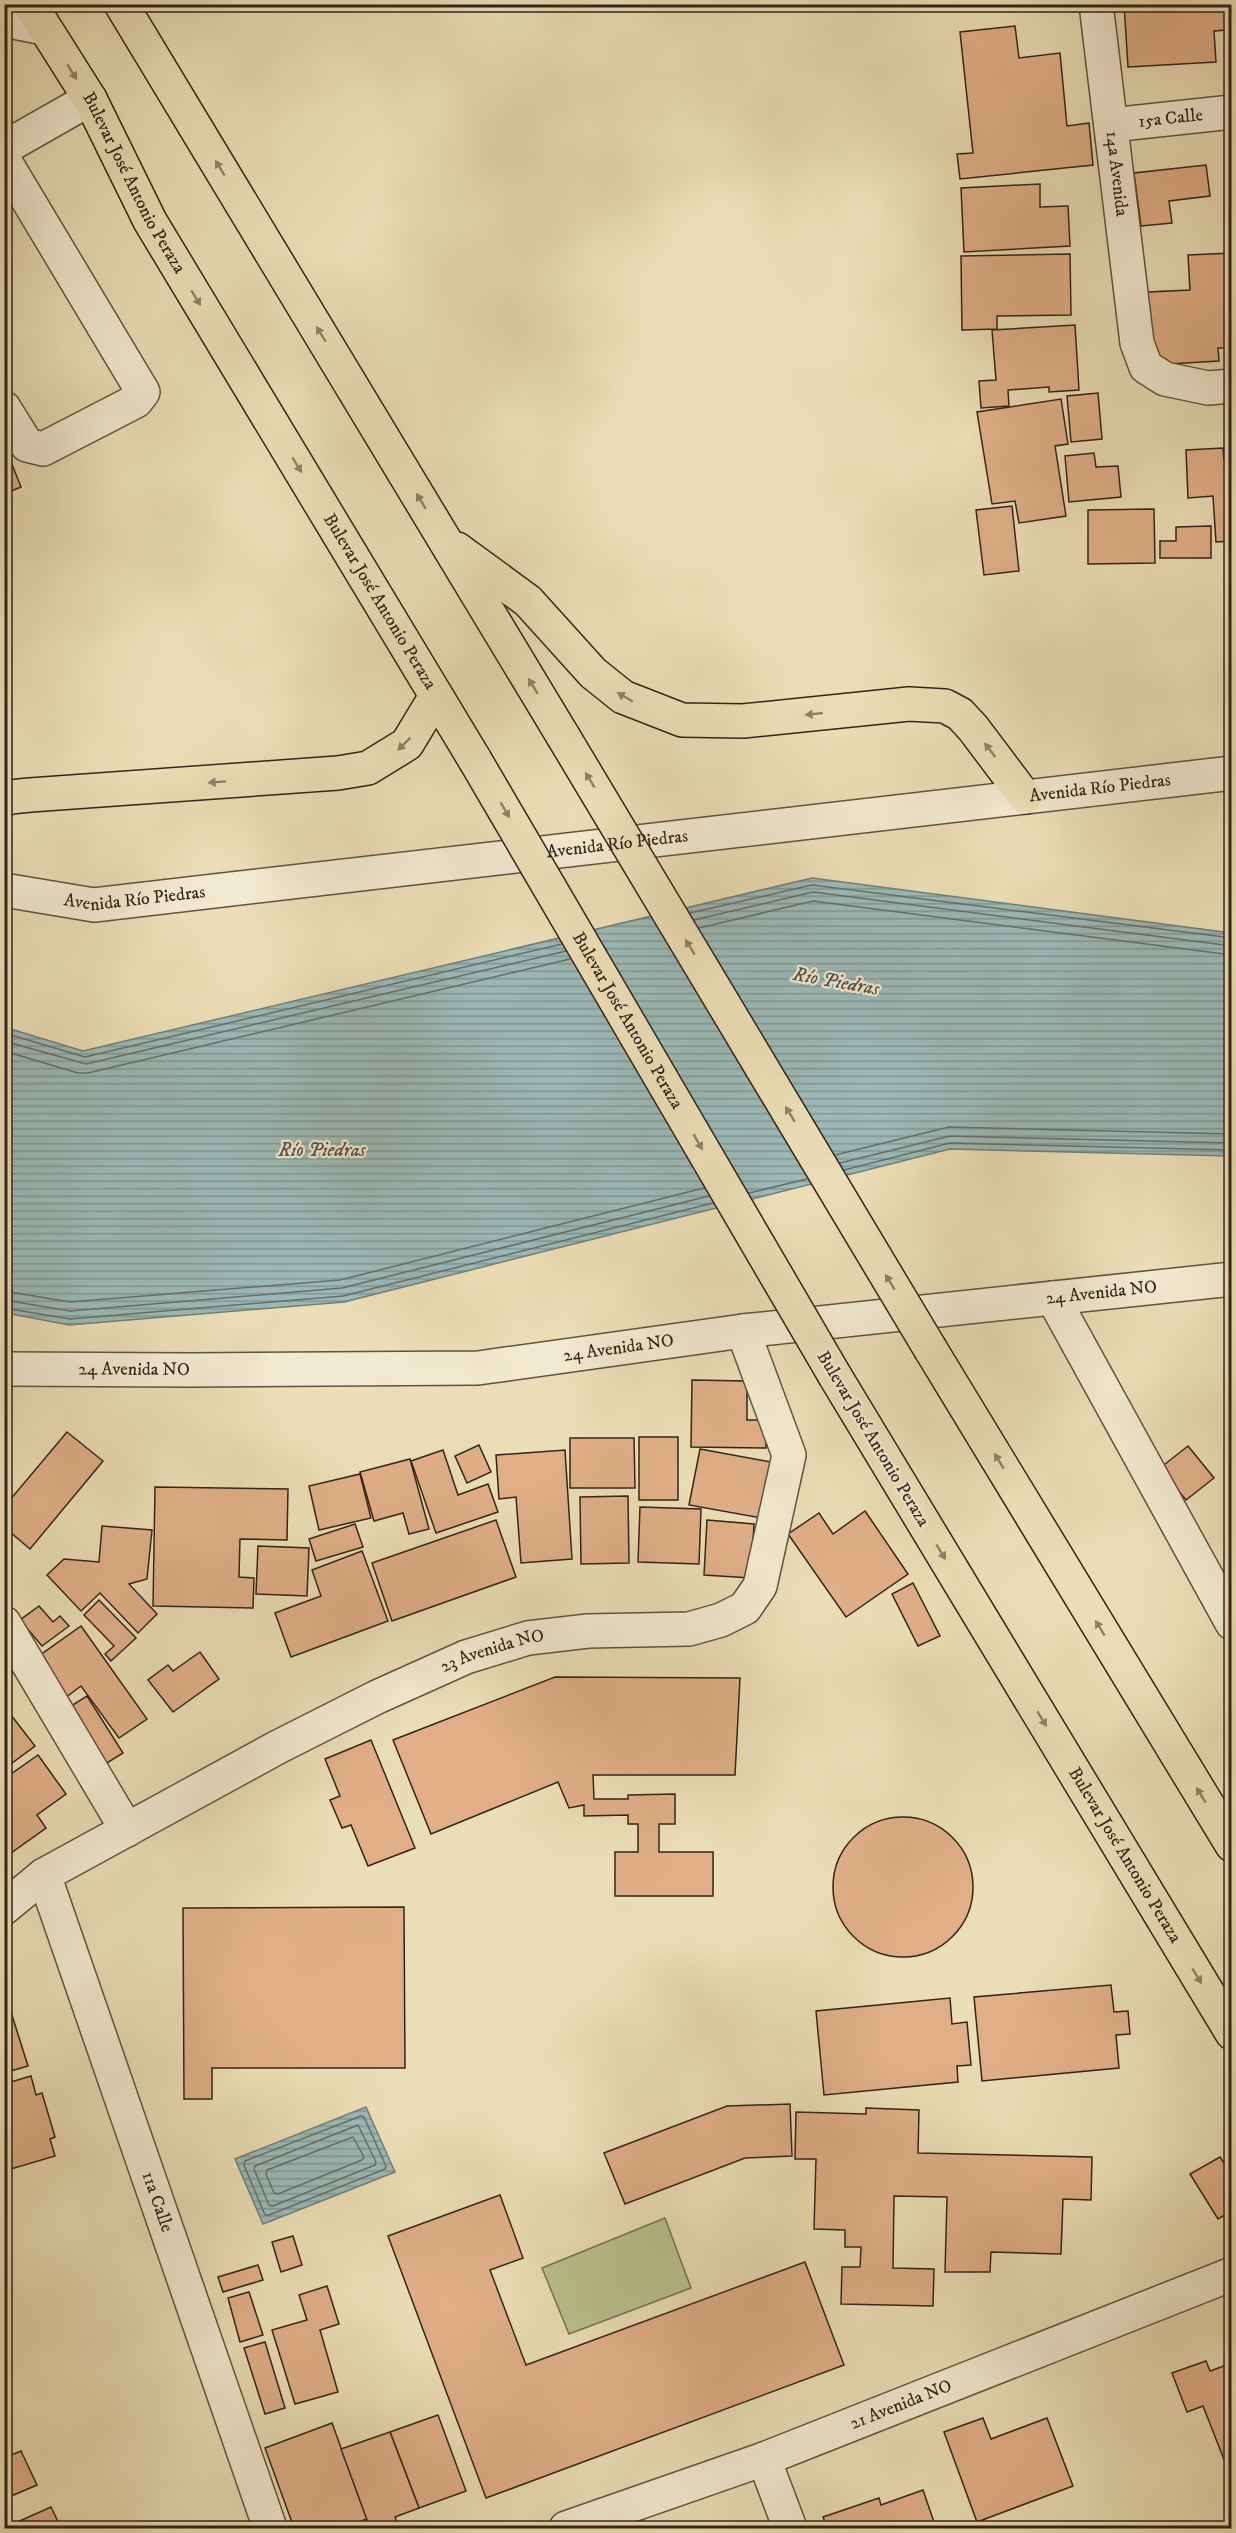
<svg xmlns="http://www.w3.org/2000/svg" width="1236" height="2533" font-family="'IM FELL DW Pica',serif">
  <defs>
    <pattern id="water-rules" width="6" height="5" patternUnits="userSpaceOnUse" patternTransform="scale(1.5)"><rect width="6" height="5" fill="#9cbab8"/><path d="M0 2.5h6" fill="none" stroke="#809795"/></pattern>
  </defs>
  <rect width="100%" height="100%" fill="#ebdeb6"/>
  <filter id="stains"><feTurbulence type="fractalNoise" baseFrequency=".00333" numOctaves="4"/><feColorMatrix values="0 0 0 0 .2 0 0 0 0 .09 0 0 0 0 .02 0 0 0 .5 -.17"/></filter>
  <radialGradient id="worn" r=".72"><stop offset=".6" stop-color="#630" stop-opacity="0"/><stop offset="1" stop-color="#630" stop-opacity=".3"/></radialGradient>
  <polygon fill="#b9c18d" stroke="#767254" stroke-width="1.5" points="665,2218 691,2288 569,2334 542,2268"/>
  <g fill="url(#water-rules)" stroke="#727e79" stroke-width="1.5">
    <polygon points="812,878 1231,933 1231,1156 950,1149 344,1302 69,1325 5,1313 4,1027 83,1051"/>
    <polygon points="366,2107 395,2172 263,2224 235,2159"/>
  </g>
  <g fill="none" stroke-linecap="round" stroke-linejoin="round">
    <g stroke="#686e6a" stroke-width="1.5">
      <polyline points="690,913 812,885 1232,938"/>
      <polyline points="694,920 813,892 1232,946"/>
      <polyline points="699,928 813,901 1232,955"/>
      <polyline points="4,1033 85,1057 562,944"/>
      <polyline points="4,1041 86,1064 566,951"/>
      <polyline points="4,1051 78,1073 88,1073 570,959"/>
      <polyline points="835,1155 949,1127 1232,1134"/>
      <polyline points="840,1163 950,1136 1232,1143"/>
      <polyline points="844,1170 950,1143 1232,1150"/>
      <polyline points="749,1193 807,1179"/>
      <polyline points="4,1291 70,1302 340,1280 704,1188"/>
      <polyline points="4,1300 70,1311 342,1288 709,1196"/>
      <polyline points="4,1308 70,1319 343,1296 713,1203"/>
      <polygon points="361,2116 364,2117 386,2166 385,2169 269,2215 265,2215 244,2165 245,2161"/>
      <polygon points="358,2125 376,2162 375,2165 273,2206 269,2205 254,2169 255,2166"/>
      <polygon points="353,2137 364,2157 362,2160 278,2194 274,2193 266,2174 267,2170"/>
    </g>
  </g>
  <g fill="#e0af88" stroke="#33231b" stroke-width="1.5">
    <polygon points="1124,4 1195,4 1196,8 1226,6 1227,30 1214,31 1216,62 1128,67"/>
    <polygon points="1015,26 1019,58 1060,53 1067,126 1089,123 1093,165 960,179 957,154 973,153 960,32"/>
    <polygon points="1206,165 1210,196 1169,201 1172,223 1141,226 1134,173"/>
    <polygon points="1040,184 1040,207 1068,206 1070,246 964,252 961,188"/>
    <polygon points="1232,253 1232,348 1218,348 1219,361 1151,365 1148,292 1190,290 1188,255"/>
    <polygon points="1070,254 1071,315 997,316 997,329 962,330 961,256"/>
    <polygon points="1075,325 1079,390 1049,392 1049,387 1008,390 1009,406 981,408 979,381 996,380 992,330"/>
    <polygon points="1098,393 1102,439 1071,442 1067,396"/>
    <polygon points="1061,399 1068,444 1055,446 1066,516 1019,523 1015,501 992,504 977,412"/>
    <polygon points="4,444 21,487 4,494"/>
    <polygon points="1223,448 1224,460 1232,459 1232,541 1216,542 1213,496 1188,498 1186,450"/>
    <polygon points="1094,453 1096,467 1118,466 1121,497 1069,502 1065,456"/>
    <polygon points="1012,506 1019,571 984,575 976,510"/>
    <polygon points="1154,509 1155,563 1088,564 1088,510"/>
    <polygon points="1211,526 1211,558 1160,558 1160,541 1176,541 1176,527"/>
    <polygon points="692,1380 747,1381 747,1420 766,1420 766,1448 691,1447"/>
    <polygon points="67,1432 103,1461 30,1549 4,1527 4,1507"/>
    <rect x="639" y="1437" width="39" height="63"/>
    <polygon points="570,1438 634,1438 635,1488 570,1488"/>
    <polygon points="479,1445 491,1472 467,1483 455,1456"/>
    <polygon points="1188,1446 1214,1478 1186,1500 1160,1468"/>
    <polygon points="700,1449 771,1462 761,1518 689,1505"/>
    <polygon points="443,1450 458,1495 488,1484 498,1512 436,1533 411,1461"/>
    <polygon points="565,1450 572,1559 521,1563 516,1497 499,1499 496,1455"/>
    <polygon points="410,1459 429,1529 409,1534 403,1513 374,1521 360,1472"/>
    <polygon points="360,1474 371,1518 319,1530 309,1486"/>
    <polygon points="155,1487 288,1489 287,1540 240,1539 239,1577 254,1578 253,1608 153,1606"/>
    <polygon points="628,1496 629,1563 581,1564 580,1497"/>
    <polygon points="640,1507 701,1509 699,1564 638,1562"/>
    <polygon points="865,1511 908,1574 846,1617 788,1534 819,1513 833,1534"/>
    <polygon points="496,1520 516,1577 392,1621 372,1563"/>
    <polygon points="707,1520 754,1524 751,1578 704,1575"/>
    <polygon points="355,1524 363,1547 316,1561 309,1539"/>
    <polygon points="102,1526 152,1530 147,1579 129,1584 157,1614 138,1633 100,1593 81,1611 47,1575 64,1559 99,1562"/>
    <polygon points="258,1546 309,1548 307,1596 256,1594"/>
    <polygon points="362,1551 388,1621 291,1657 275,1613 321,1596 312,1570"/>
    <polygon points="1232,1566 1232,1584 1224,1570"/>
    <polygon points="913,1583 940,1636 918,1646 892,1594"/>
    <polygon points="99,1600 136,1638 111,1661 105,1654 114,1646 84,1615"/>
    <polygon points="39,1606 53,1622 60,1616 69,1626 42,1646 20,1620"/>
    <polygon points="81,1626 147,1719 119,1738 81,1686 65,1698 36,1658"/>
    <polygon points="200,1652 219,1679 173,1712 148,1680 168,1665 173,1671"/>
    <polygon points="555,1677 740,1678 735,1775 593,1775 594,1799 628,1799 628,1795 675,1794 675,1824 659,1824 659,1852 713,1852 713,1896 615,1896 615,1852 638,1852 638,1824 628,1824 628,1815 584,1816 584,1805 569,1808 558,1782 431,1834 393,1740"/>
    <polygon points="87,1696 123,1753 99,1768 63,1711"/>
    <polygon points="4,1706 35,1746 4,1769"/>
    <polygon points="371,1740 415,1848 368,1866 351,1825 342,1828 330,1800 340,1796 325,1759"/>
    <polygon points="38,1755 66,1794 37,1815 46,1828 4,1858 4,1779"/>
    <circle cx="903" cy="1887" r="70"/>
    <polygon points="404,1907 405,2068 212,2068 212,2099 184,2099 183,1908"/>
    <polygon points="1111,1985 1114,2012 1128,2011 1130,2034 1116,2035 1119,2068 982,2081 974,1997"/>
    <polygon points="4,1990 28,2066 4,2073"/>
    <polygon points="950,1998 952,2024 967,2022 971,2065 957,2066 958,2082 824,2095 816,2011"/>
    <polygon points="31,2076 36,2095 42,2093 55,2137 50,2139 55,2156 4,2171 4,2084"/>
    <polygon points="790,2104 792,2156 745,2158 625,2204 604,2153 727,2106"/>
    <polygon points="866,2108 919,2110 918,2153 1092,2157 1091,2200 1063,2199 1061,2254 991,2252 990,2272 945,2272 947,2197 894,2196 893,2268 934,2269 933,2306 841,2304 842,2267 860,2267 861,2247 845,2247 845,2230 814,2229 816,2159 795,2159 796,2112 866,2114"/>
    <polygon points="1220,2157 1232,2175 1232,2211 1218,2219 1190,2174"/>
    <polygon points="500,2195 523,2258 490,2270 526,2365 805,2262 844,2365 486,2498 388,2236"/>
    <polygon points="293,2236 302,2265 281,2272 272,2242"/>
    <polygon points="258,2265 263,2280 223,2292 218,2277"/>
    <polygon points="327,2286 339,2324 320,2330 338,2392 295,2404 272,2330 307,2320 299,2295"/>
    <polygon points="249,2292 263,2335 240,2342 228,2298"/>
    <polygon points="265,2342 285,2408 265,2414 244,2348"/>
    <polygon points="1206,2361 1210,2371 1232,2363 1232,2480 1203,2406 1187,2412 1172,2373"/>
    <polygon points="438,2415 466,2491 419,2508 390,2432"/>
    <polygon points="983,2418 991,2439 1047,2418 1073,2486 977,2522 944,2432"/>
    <polygon points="332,2423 367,2519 341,2528 294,2528 265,2448"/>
    <polygon points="390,2432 419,2508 395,2517 399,2528 370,2528 341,2449"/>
    <polygon points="21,2451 37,2485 4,2499 4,2458"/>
    <polygon points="923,2490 936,2528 827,2528 823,2517 879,2498 881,2505"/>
    <polygon points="51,2507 61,2528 4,2528"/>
    <polygon points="1232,2519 1232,2528 1204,2528"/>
  </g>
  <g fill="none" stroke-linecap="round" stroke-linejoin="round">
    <g stroke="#615242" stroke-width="36">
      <g id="minor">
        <path id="s1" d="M1096,4L1137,343L1146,367L1165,379L1208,388L1232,386"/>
        <polyline points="4,20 44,28"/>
        <path id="s2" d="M1111,125L1232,112"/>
        <polyline points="4,148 90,99"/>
        <polyline points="4,160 143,392 136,401 43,449 27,445 4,408"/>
        <path id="s3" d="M4,890L94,905L1232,773"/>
        <polyline points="1053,1298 1232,1623"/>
        <path id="s4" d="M4,1369L190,1370L478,1368L743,1331L1232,1279"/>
        <polyline points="4,1623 127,1830"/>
        <path id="s5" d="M44,1875L270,2528"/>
        <path id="s6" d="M4,1908L44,1875L278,1747L377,1697L466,1657L528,1638L588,1631L689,1629L721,1620L745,1608L760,1586L789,1455L743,1331"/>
        <polyline points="764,2459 790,2528"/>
        <path id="s7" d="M566,2528L764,2459L1232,2274"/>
      </g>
    </g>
    <g stroke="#33231b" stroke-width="36">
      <g id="major">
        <path id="s8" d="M30,4L90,99L150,221L475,760"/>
        <polyline points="121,4 563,736"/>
        <polyline points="457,549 528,601 593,673 623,697 682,720 743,721 909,704 945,706 960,714 973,728 1025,797"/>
        <polyline points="4,800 10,797 30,795 338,773 368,768 407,744 436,696"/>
        <polyline points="931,1350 1232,1845"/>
        <path id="s9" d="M835,1376L1232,2033"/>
      </g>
    </g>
    <use href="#minor" stroke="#f2ead0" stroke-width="33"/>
    <use href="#major" stroke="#ebdeb6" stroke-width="33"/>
    <g stroke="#33231b" stroke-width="36" stroke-linecap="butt">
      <g id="major-bridge">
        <polyline points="563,736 931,1350"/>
        <path id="s10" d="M475,760L835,1376"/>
      </g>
    </g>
    <use href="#major-bridge" stroke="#ebdeb6" stroke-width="33"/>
  </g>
  <defs><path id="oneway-solid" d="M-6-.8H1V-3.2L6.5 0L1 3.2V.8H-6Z" transform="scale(1.5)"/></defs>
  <g fill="#8f8068">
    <use href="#oneway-solid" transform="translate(72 72) rotate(58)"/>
    <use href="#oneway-solid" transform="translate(220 168) rotate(-121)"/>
    <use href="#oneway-solid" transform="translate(196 298) rotate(59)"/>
    <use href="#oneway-solid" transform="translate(321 334) rotate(-121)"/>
    <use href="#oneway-solid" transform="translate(297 465) rotate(59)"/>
    <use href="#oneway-solid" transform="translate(421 501) rotate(-121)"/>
    <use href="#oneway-solid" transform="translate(533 686) rotate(-121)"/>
    <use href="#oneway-solid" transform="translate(625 697) rotate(-150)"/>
    <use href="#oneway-solid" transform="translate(814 714) rotate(174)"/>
    <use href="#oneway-solid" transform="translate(404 744) rotate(135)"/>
    <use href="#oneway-solid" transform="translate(990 750) rotate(-127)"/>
    <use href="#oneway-solid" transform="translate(590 780) rotate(-121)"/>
    <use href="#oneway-solid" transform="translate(217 782) rotate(176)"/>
    <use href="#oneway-solid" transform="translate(505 810) rotate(60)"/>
    <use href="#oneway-solid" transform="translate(690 947) rotate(-121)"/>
    <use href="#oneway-solid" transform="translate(790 1114) rotate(-121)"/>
    <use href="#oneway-solid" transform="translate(698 1142) rotate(60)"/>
    <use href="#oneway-solid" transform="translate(890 1282) rotate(-121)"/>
    <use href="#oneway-solid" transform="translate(999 1461) rotate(-121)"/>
    <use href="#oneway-solid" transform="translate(941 1552) rotate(59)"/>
    <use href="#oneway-solid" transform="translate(1100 1628) rotate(-121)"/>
    <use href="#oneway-solid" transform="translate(1042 1719) rotate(59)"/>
    <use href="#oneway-solid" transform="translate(1201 1795) rotate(-121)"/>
    <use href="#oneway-solid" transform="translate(1197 1976) rotate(59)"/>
  </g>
  <g text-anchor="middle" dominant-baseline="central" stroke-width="4.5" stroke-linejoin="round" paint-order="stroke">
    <g font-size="18" fill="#33231b" stroke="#f2ead0">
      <text stroke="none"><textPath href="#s2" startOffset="60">15a Calle</textPath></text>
      <text stroke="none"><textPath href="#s1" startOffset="171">14a Avenida</textPath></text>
      <text stroke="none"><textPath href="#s8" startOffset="207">Bulevar José Antonio Peraza</textPath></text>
      <text stroke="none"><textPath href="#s8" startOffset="693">Bulevar José Antonio Peraza</textPath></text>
      <text stroke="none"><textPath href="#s3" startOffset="1104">Avenida Río Piedras</textPath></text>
      <text stroke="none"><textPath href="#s3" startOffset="618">Avenida Río Piedras</textPath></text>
      <text stroke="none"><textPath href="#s3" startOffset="132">Avenida Río Piedras</textPath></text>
      <text stroke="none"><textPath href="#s10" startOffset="302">Bulevar José Antonio Peraza</textPath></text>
      <text stroke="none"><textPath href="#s4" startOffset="1102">24 Avenida NO</textPath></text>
      <text stroke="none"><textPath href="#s4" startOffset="616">24 Avenida NO</textPath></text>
      <text stroke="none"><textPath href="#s4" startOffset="130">24 Avenida NO</textPath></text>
      <text transform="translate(873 1439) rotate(59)">Bulevar José Antonio Peraza</text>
      <text stroke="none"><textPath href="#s6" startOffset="554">23 Avenida NO</textPath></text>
      <text stroke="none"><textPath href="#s9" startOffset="560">Bulevar José Antonio Peraza</textPath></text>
      <text stroke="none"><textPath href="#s5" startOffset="346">11a Calle</textPath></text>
      <text stroke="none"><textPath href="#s7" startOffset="357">21 Avenida NO</textPath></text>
    </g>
    <g font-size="20" font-style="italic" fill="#52504a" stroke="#f2ead0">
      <text transform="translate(836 982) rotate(10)">Río Piedras</text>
      <text x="322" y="1150">Río Piedras</text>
    </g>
  </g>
  <rect width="1236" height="2533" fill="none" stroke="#ebdeb6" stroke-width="24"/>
  <rect x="6" y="6" width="1224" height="2521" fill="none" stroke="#33231b" stroke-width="3"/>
  <rect x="12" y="12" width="1212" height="2509" fill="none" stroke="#33231b" stroke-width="1.5"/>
  <rect width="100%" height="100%" filter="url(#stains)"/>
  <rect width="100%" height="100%" fill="url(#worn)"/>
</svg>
